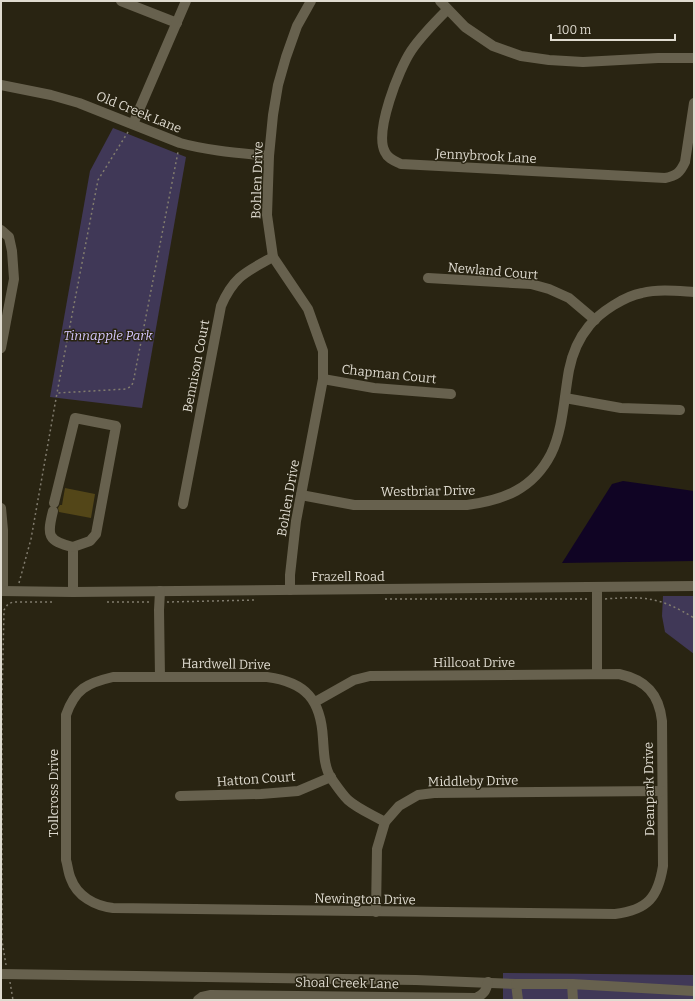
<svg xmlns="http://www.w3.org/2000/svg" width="695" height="1001" font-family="Bitter,serif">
  <rect width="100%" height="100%" fill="#292412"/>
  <g fill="#403857">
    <polygon points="113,128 186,157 142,408 50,397 90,171"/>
    <polygon points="663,596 694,596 694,654 665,632 662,616"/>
    <polygon points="503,973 694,975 694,1000 503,1000"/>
  </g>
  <polygon fill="#100424" points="623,481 694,491 694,561 562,563 612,484"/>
  <polygon fill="#534618" points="65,488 95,494 91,518 59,512 58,508 60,505 62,505"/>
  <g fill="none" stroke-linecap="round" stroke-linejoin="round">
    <g stroke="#817c6e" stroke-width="1.5" stroke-dasharray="2 3" stroke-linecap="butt">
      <polyline points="128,132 98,180 57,393 126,389 130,387 133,383 178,152"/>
      <polyline points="19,583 31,539 57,393"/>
      <polyline points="385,599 587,599"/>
      <path d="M605,599C644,596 660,597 694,618"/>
      <polyline points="107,602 152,602"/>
      <polyline points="167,602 257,600"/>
      <polyline points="6,965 2,941 2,698 4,610 8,604 13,602 52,602"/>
      <polyline points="10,982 13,1000"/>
    </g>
    <g stroke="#67614e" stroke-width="10">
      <polyline points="121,1 177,23"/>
      <polyline points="440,1 465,27 493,46 521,56 549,60 583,62 658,58 694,58"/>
      <path d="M447,10C434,23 421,36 411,51C399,69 374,132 385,152C388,159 395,161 401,164L665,178C676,176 680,173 685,162L694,103"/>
      <path d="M1,85L51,95L79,103L180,143C209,151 239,153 269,156"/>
      <polyline points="133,124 186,1"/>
      <polyline points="1,230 9,237 12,251 14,279 1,348"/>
      <polyline points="428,278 531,284 549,289 569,298 595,320"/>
      <polyline points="323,379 374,388 451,394"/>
      <polyline points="565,398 621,408 680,410"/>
      <path d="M301,495L354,505H467C504,500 533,489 551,454C563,430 564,397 569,370C572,355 579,338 589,326C600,312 625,296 642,293C659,289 677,291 694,292"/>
      <polyline points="54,503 75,418 116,426 96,534 90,541 73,547 73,592"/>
      <path d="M183,504L221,306C234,276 246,272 273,257"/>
      <polyline points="1,508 3,530 3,591"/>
      <path d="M53,511C47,535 47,541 73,547"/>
      <polyline points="597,587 597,674"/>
      <polyline points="290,590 290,575 296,521 323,379 323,351 308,309 273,257 267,215 269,156 273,115 278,85 286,57 297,26 311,1"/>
      <polyline points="1,591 73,592 694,586"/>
      <polyline points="160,591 159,610 160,677"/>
      <path d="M315,702L354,680L370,676L619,674C646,680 659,694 662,721L663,866C658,897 648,910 615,914L113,908C95,906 77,896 71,879C68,873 68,866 66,860V715C75,689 87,683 113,677H267C306,682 321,700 323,739C324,752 324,767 331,778C336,785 342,794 348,800C358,809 373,815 385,822"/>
      <polyline points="180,796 261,794 298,791 331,777"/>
      <polyline points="376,912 377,849 385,822 399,806 418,795 434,793 662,791"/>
      <polyline points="1,974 416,980 516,984 518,1000"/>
      <polyline points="516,984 572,984"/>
      <path d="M198,1000L202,997L211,995L476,998C484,994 486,991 488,982"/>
      <polyline points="573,1000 572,984 694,991"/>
    </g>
  </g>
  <g text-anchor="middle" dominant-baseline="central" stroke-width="3" stroke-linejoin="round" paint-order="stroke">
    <g font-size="13" fill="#dfdbd0" stroke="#292412">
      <text transform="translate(139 112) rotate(22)">Old Creek Lane</text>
      <text transform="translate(486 156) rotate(3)">Jennybrook Lane</text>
      <text transform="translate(257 180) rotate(-88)">Bohlen Drive</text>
      <text transform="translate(493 271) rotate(5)">Newland Court</text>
      <text transform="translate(196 366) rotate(-79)">Bennison Court</text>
      <text transform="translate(389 374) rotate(6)">Chapman Court</text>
      <text transform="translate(428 491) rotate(-1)">Westbriar Drive</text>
      <text transform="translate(288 498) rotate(-80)">Bohlen Drive</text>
      <text x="348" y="576">Frazell Road</text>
      <text x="474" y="662">Hillcoat Drive</text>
      <text transform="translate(226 664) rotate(1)">Hardwell Drive</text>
      <text transform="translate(256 779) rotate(-4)">Hatton Court</text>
      <text transform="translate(473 781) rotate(-1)">Middleby Drive</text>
      <text transform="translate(649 789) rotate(-91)">Deanpark Drive</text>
      <text transform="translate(53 793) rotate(-90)">Tollcross Drive</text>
      <text transform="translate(365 899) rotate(1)">Newington Drive</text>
      <text transform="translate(347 983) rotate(1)">Shoal Creek Lane</text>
    </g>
    <g font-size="13" font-style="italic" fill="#d5c7fe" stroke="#292412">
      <text x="108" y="335">Tinnapple Park</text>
    </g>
  </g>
  <rect width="695" height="1001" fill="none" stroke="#dfdbd0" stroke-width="4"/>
  <path d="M551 34v6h124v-6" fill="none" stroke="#dfdbd0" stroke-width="2"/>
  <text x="557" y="34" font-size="12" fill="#dfdbd0" stroke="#292412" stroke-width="3" paint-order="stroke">100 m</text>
</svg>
